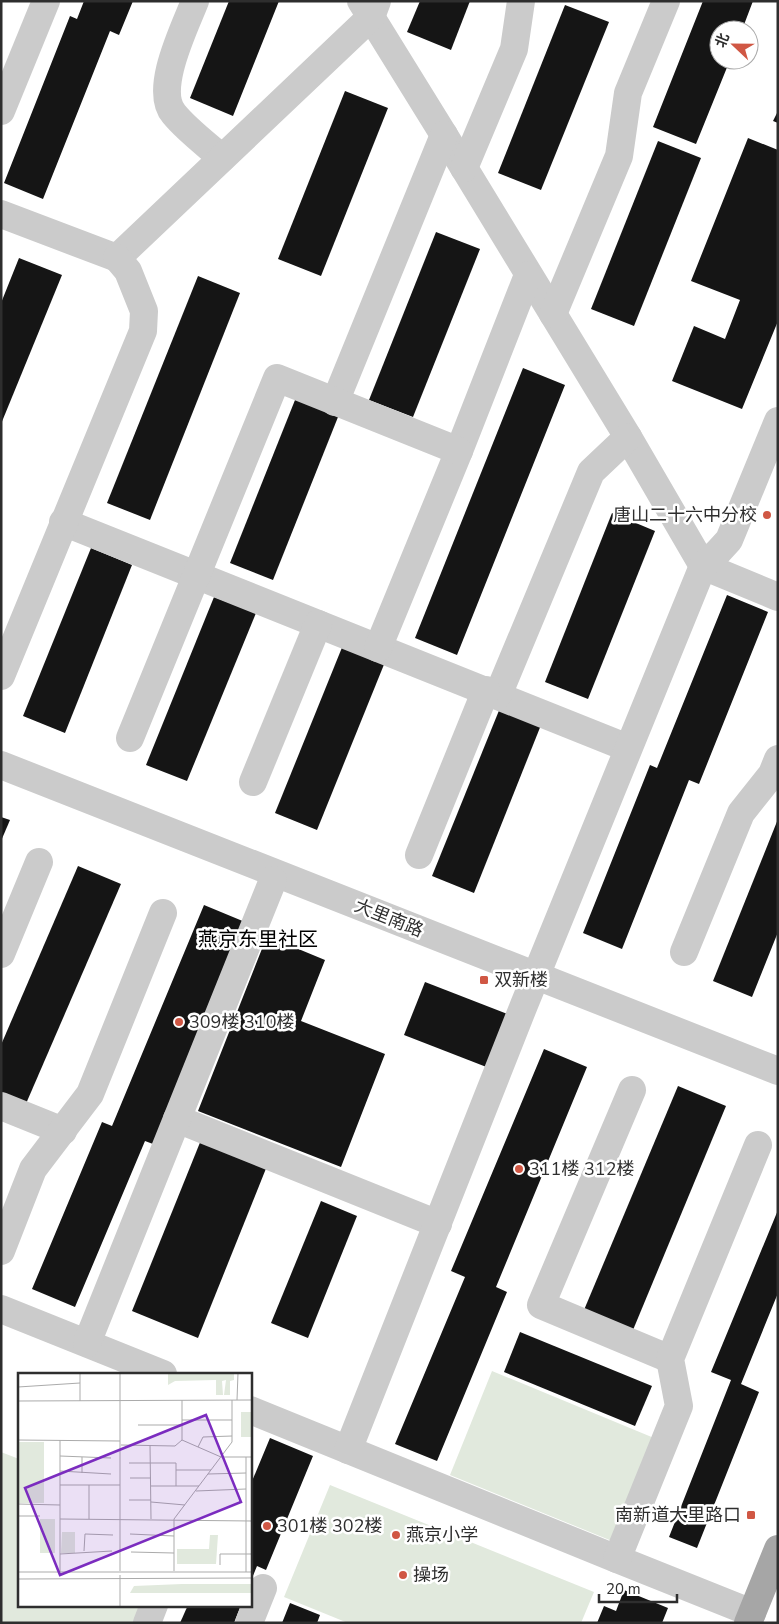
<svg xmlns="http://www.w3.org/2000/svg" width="779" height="1624" font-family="'Nunito Sans','Noto Sans SC',sans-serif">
  <rect width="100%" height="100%" fill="#fff"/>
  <g fill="#e1e9dd">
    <polygon points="492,1371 654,1438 612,1541 450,1475"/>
    <polygon points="1,1452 19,1459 19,1605 146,1605 139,1623 1,1623"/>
    <polygon points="330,1485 594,1592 581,1623 348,1623 284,1597"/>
  </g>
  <g fill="#151515">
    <polygon points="84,1 133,1 119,35 110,31 43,199 4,183 70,16 77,19"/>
    <polygon points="229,1 279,1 233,116 190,98"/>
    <polygon points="420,1 470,1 451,50 407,32"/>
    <polygon points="703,1 753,1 742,30 719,30 719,60 730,60 696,144 653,127"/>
    <polygon points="565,5 609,22 541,190 498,173"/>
    <polygon points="345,91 388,108 321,276 278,259"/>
    <polygon points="778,111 778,123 773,121"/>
    <polygon points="748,138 778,150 778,321 742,409 672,381 694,326 725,339 740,300 691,281"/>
    <polygon points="658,141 701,158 634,326 591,309"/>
    <polygon points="436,232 480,249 413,417 369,400"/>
    <polygon points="19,258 62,275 1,424 1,303"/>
    <polygon points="198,276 240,293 150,520 107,503"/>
    <polygon points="523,368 565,385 457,655 415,638"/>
    <polygon points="297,395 340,412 273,580 230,563"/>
    <polygon points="612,513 655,531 588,699 545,682"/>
    <polygon points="91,548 132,565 65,733 23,716"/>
    <polygon points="727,595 768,612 699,784 689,780 622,949 583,933 650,765 657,768"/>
    <polygon points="214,597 256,613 187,781 146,765"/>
    <polygon points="343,645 385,662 317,830 275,813"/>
    <polygon points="500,708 541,725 474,893 432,876"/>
    <polygon points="1,817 10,820 1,841"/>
    <polygon points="778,819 778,932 752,997 713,981"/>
    <polygon points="78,866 121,884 25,1106 1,1096 1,1045"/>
    <polygon points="204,905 245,922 153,1144 145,1141 75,1307 32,1289 102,1122 112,1126"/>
    <polygon points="267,936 325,960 301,1021 385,1054 341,1167 198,1111"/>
    <polygon points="425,982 510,1015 489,1068 404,1035"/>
    <polygon points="544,1049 587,1067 496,1287 507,1292 437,1461 395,1444 465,1277 451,1271"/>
    <polygon points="678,1086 726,1106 633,1330 584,1310"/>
    <polygon points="201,1140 267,1166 198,1338 132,1311"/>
    <polygon points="321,1201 357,1216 308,1338 271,1323"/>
    <polygon points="778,1210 778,1293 741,1384 759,1392 697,1548 669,1537 731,1380 711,1372"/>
    <polygon points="520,1332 652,1386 635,1426 504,1372"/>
    <polygon points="270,1438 313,1456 266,1570 257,1566 250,1583 250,1486"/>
    <polygon points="624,1590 668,1608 662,1623 597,1623 604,1606 616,1611"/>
    <polygon points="290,1603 320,1615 317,1623 282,1623"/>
    <polygon points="188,1605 241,1605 234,1623 180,1623"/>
  </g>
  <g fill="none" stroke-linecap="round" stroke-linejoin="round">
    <g stroke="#cbcbcb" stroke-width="28">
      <path d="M195,1C185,27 153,90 174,114C187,130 206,144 222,158"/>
      <polyline points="361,1 444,135 628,437 703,566 778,597"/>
      <polyline points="1,111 46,1"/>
      <polyline points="464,168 514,49 521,1"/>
      <polyline points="1,214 117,258 371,17 377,1"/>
      <polyline points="553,314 619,156 628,93 666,1"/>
      <polyline points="335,402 444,135"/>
      <polyline points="63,522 628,748"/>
      <polyline points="378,648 459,451 528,275"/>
      <polyline points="1,676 143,331 144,311 128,271 117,258"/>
      <polyline points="498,695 591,472 628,437"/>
      <polyline points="130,738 277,378 459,451"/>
      <polyline points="1,765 778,1071"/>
      <polyline points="253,782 318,624"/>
      <polyline points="419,855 486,690"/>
      <polyline points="684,952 741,813 772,774 778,759"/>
      <polyline points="1,954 39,862"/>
      <polyline points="632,1090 541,1305 670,1359"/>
      <polyline points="1,1106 63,1131"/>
      <polyline points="177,1119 438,1224"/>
      <polyline points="1,1251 33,1169 90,1094 163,913"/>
      <polyline points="1,1309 163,1374"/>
      <polyline points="87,1343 273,880"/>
      <polyline points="250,1410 617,1559 752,1613"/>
      <polyline points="348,1450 524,1005 703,566 718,552 729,540 778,421"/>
      <polyline points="617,1559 679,1406 670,1359 758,1145"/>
      <polyline points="147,1623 154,1605"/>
      <polyline points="249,1623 263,1588"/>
    </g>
    <polyline stroke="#a6a6a6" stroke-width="28" points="748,1623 778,1549"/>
  </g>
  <g fill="#d05744" stroke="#fff" stroke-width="2">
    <circle cx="767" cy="515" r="5"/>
    <rect x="479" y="975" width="10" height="10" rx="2.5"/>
    <circle cx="179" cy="1022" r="5"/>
    <circle cx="519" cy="1169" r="5"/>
    <rect x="746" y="1510" width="10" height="10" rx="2.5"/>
    <circle cx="267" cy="1526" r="5"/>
    <circle cx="396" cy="1535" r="5"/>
    <circle cx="403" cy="1575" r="5"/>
  </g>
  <g text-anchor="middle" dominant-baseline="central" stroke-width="5" stroke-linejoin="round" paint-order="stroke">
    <g font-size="18" fill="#2e2e2e" stroke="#fff" text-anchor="start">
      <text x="757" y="515" text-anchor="end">唐山二十六中分校</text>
      <text x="494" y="980">双新楼</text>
      <text x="189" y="1022">309楼 310楼</text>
      <text x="529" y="1169">311楼 312楼</text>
      <text x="741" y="1515" text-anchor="end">南新道大里路口</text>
      <text x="277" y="1526">301楼 302楼</text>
      <text x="406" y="1535">燕京小学</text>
      <text x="413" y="1575">操场</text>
    </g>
    <g font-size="18" fill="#2e2e2e" stroke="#fff">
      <text transform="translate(389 918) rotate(22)">大里南路</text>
    </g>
    <g font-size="20" fill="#000" stroke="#fff">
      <text x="258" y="939">燕京东里社区</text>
    </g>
  </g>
  <g transform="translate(18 1373)">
    <rect width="234" height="234" fill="#fff"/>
    <path d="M150,0H216V7L212,8V22H206L208,7L204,8L205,22H198V7L157,8L150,12ZM223,39H234V64H223ZM0,69H26V130H0ZM22,146H37V180H22ZM44,159H57V180H43ZM192,162H200L198,191H159V176H191ZM164,211H234V220H112L116,213Z" fill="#e1e9dd"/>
    <path fill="none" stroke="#ababab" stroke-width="1" d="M62,0V28M0,14L62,10M164,27V67L203,84H234M219,27L220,0M0,28L234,27M164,47H214M120,52H164M0,67L102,68M103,72L157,73L164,67M132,72L133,146M180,74L185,64L214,63M42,83L93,85M64,84V100M228,84V199M111,90H158V113M158,97H193M42,98L93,101M190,101L228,100M112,105H133M42,112H102M71,112V146M133,113H181M178,118L228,116M111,127H133M133,129L167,132M0,131L42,132M0,143H22M42,146L234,148M112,161L156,163M66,178L67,161L95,162M113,179L156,180M42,181L94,178M202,192V181H234M102,198V0M156,198V146L214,69V27M0,199H234M42,199V67M102,202V233M0,206L234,205"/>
    <path fill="#7b2cbf" fill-opacity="0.15" stroke="#7b2cbf" stroke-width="2.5" d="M188,42L223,129L42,202L7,115Z"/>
    <rect width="234" height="234" fill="none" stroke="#2e2e2e" stroke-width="2.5"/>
  </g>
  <rect width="779" height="1624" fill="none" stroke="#2e2e2e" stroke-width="5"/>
  <g transform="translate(734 45) rotate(292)"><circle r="24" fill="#ffffff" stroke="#ababab"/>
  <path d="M0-4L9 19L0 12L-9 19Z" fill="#d05744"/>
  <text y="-8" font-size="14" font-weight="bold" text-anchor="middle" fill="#2e2e2e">北</text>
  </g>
  <path d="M599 1594v8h78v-8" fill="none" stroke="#2e2e2e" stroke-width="2.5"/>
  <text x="606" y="1594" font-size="15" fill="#2e2e2e" stroke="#ffffff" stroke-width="4" paint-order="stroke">20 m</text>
</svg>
